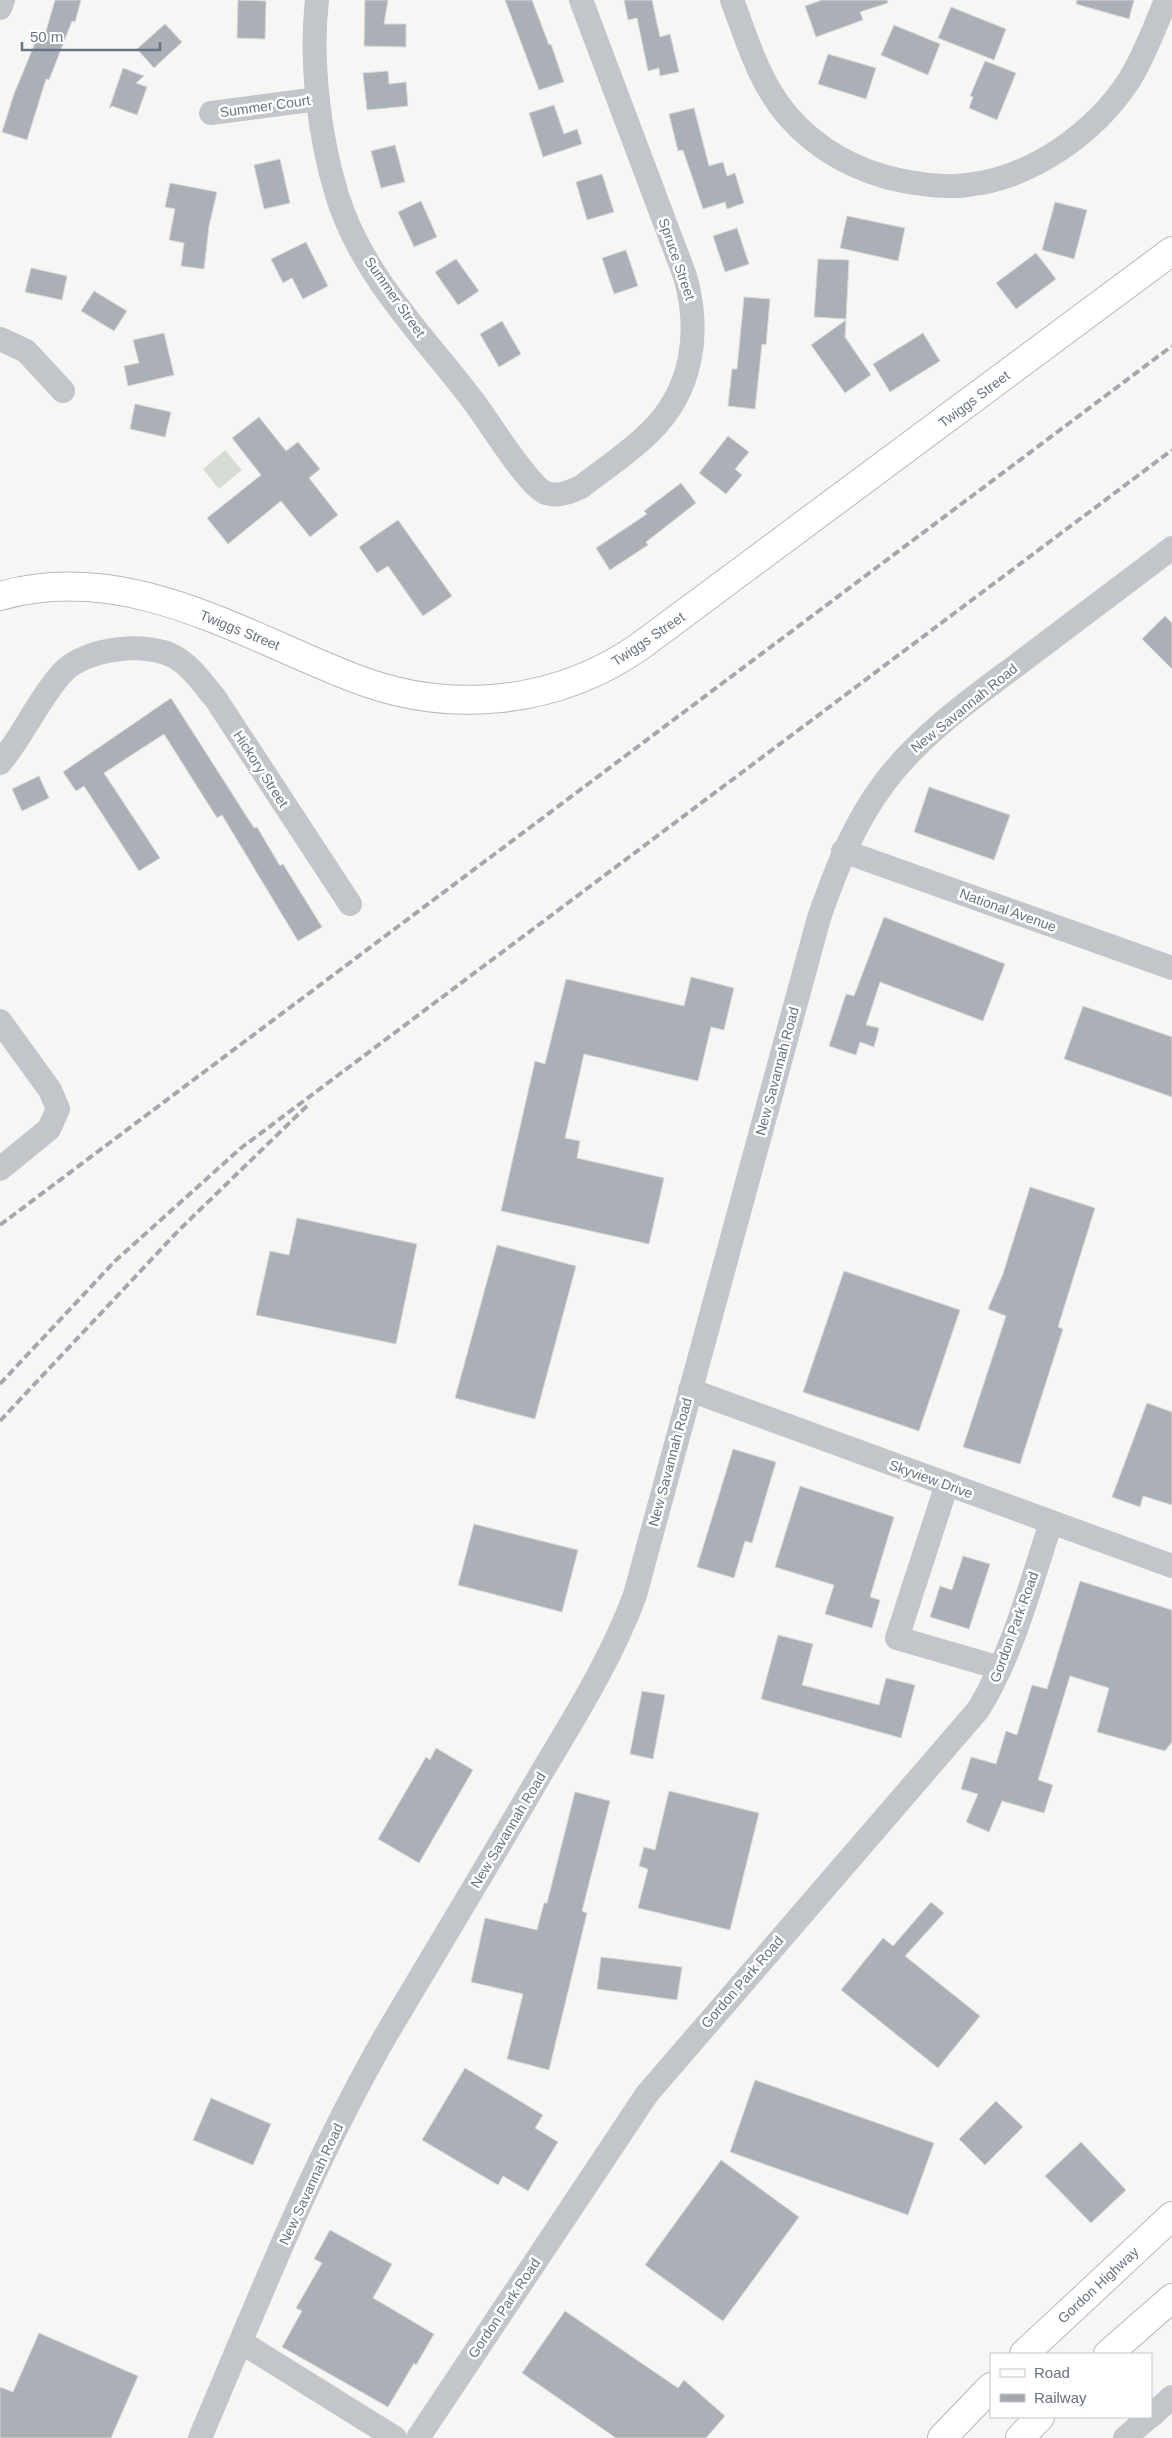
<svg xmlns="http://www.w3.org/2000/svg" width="1172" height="2438" font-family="Arial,sans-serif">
  <rect width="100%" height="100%" fill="#f6f7f4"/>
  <polygon fill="#d7ddd5" points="225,450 242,470 219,489 203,469"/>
  <g fill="#abb0b7" stroke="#d8d8d6">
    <polygon points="55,0 81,0 75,22 72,21 49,80 46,79 27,140 2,132 14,94 38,36 44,38"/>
    <polygon points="238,0 266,1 265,39 237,38"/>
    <polygon points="365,0 388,0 384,24 406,24 406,47 364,46"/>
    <polygon points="505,0 532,0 549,45 551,44 564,82 539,90"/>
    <polygon points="624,0 652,0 660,37 670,34 679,72 660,76 659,68 648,71 637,18 628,20"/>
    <polygon points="822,0 887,0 888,3 860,12 863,20 816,37 805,6"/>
    <polygon points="1077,0 1134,0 1129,19 1076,4"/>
    <polygon points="951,7 1006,29 994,60 938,38"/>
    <polygon points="165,24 182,42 154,68 137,49"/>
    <polygon points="894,25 940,44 928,75 881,55"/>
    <polygon points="828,54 876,68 866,99 818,84"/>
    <polygon points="985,61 1016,73 997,120 969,108 973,97 970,96"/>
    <polygon points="123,68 144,76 136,83 147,87 137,115 112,106 109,109"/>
    <polygon points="388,71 389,84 406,82 408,106 367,110 363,73"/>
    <polygon points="554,105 564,134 577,129 582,144 543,157 529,113"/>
    <polygon points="694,108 709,166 723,162 727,176 735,173 744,203 727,209 725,202 703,209 683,150 678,151 669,114"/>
    <polygon points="395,145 405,182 381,188 371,151"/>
    <polygon points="280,159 290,203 264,209 254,165"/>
    <polygon points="602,174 614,212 587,220 576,182"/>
    <polygon points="170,183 217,192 209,226 204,269 181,266 184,243 169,240 175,209 165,207"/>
    <polygon points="421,201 437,237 414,247 398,212"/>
    <polygon points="1055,202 1087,210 1074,259 1042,250"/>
    <polygon points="847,216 905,228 898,261 840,248"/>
    <polygon points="737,228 749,264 725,272 713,236"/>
    <polygon points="306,242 328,286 303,299 292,278 283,283 271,259"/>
    <polygon points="626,250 638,286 614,294 602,258"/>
    <polygon points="1036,253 1056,279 1016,309 996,283"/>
    <polygon points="456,259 479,291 458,305 435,272"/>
    <polygon points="818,259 849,260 846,319 814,317"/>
    <polygon points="31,268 67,276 62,300 25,292"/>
    <polygon points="94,291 127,311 114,331 81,311"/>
    <polygon points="744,297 770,299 766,345 762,344 755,409 728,406 732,369 737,369"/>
    <polygon points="846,320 845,337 871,375 845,393 811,345"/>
    <polygon points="502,321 521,354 499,367 480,334"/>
    <polygon points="164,333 174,375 128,386 124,366 139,363 133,340"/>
    <polygon points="923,333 940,361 890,392 873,364"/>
    <polygon points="135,404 171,412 165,437 130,429"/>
    <polygon points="259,417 286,451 298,442 320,469 309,478 338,515 310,537 281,501 228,544 207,518 261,475 232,438"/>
    <polygon points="728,436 749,452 735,469 742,475 726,494 699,473"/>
    <polygon points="681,483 696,503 646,542 648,545 610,570 596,548 647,514 644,511"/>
    <polygon points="398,520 452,596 423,616 388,566 377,573 359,547"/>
    <polygon points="1165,616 1172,623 1172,669 1142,639"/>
    <polygon points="171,698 254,828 257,827 280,866 283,864 322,927 298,941 222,815 217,818 164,734 104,773 160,858 139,871 84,786 76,791 63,772"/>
    <polygon points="39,776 49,798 22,811 12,789"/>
    <polygon points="929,787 1010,815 994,860 914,832"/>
    <polygon points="884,917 1005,964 983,1021 880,982 866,1025 879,1028 874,1047 860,1042 856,1055 829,1046 846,994 854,996"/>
    <polygon points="691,977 734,988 724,1030 711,1027 698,1081 584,1054 565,1138 580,1141 577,1158 664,1178 649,1244 501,1211 535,1061 545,1064 566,979 684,1006"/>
    <polygon points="1083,1006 1172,1037 1172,1097 1064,1059"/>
    <polygon points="1030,1187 1095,1208 1058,1327 1063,1329 1020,1464 963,1447 1006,1316 988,1309 1003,1274"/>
    <polygon points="297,1218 417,1244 396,1344 256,1315 270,1251 289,1255"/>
    <polygon points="497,1245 576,1266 535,1419 455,1398"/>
    <polygon points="844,1271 960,1310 919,1431 803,1392"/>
    <polygon points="1147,1403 1172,1412 1172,1505 1143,1496 1140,1507 1112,1497"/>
    <polygon points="733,1449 776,1462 752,1543 745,1541 734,1578 697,1567"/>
    <polygon points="800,1486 894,1517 870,1597 880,1600 872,1628 825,1614 834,1585 775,1567"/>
    <polygon points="474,1524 578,1550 562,1612 458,1585"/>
    <polygon points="963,1556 990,1564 969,1629 930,1617 940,1586 952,1590"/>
    <polygon points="1080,1581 1172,1610 1172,1742 1165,1751 1097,1732 1109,1688 1070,1676 1038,1780 1053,1785 1044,1813 1002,1801 989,1832 966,1822 978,1794 961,1789 971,1757 996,1764 1006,1731 1017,1735 1032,1685 1047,1689"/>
    <polygon points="778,1635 813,1644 802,1685 879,1705 886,1678 915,1685 901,1738 761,1699"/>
    <polygon points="642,1691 665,1695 653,1759 630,1754"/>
    <polygon points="436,1748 473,1770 419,1863 378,1839 426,1757 430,1760"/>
    <polygon points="669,1791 759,1813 730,1930 638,1908 648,1869 639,1866 644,1847 655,1850"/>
    <polygon points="575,1792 610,1801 582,1911 587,1913 549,2070 507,2059 523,1994 471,1982 485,1918 537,1930 544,1903 547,1903"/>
    <polygon points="931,1902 944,1913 905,1956 980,2016 938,2068 841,1990 883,1938 893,1946"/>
    <polygon points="601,1957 682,1967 677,2000 597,1989"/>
    <polygon points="465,2068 543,2115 535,2128 558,2142 528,2191 503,2176 498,2185 422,2140"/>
    <polygon points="755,2080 934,2143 908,2215 730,2152"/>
    <polygon points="211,2098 271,2124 253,2165 193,2140"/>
    <polygon points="996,2101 1023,2127 985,2165 959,2139"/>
    <polygon points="1081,2142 1126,2190 1091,2223 1045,2176"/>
    <polygon points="721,2160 799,2217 723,2321 645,2265"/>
    <polygon points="330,2230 392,2264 373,2298 434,2334 416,2365 414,2363 388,2407 282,2347 302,2311 296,2308 322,2263 314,2259"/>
    <polygon points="565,2311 678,2388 684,2380 725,2416 706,2438 616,2438 522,2373"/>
    <polygon points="39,2333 138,2376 111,2438 0,2438 0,2387 13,2392"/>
  </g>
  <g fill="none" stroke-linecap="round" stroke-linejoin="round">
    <g stroke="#b6b9bd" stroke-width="30">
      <path id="major" d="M0,596C127,560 240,634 354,678C449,715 555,705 639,647L1172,251"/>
    </g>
    <g stroke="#b5b8bb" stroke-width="30">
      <g id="highway">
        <polyline points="1024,2354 1172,2216"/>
        <polyline points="1108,2354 1172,2298"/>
        <polyline points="942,2438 991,2387"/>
        <polyline points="1020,2438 1040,2417"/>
      </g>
    </g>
    <g stroke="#c2c5c9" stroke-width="24">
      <path d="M317,0C310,61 319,136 337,195C362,277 427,339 477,406C490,424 527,483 544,492C556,498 570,492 581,487C604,469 629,453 650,432C693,390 701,332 685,276L581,0"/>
      <path d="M732,0C747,40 759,82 787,115C817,150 858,172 903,181C924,185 946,188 967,185C1032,178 1095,133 1130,79C1145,54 1155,27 1166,0"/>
      <polyline points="0,8 3,0"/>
      <polyline points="211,113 318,99"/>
      <polyline points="0,339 26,351 63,391"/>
      <path d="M0,763C24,735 38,699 63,672C85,648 147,641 175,657C192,667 203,684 215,698L350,904"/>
      <polyline points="843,851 1172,968"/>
      <polyline points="0,1021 50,1090 58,1109 49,1129 0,1169"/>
      <polyline points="690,1390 1172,1566"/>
      <polyline points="947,1484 897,1638 1000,1668"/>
      <polyline points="241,2342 395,2438"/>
      <polyline points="1151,2416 1172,2397"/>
      <path d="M200,2438C258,2302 312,2163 386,2035C437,1949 489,1863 539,1777C574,1718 611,1660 635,1595L819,918C836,869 854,823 885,782C921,734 973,698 1021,662C1071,624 1121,586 1172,548"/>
      <path d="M418,2438L647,2094L978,1710C1013,1654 1030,1585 1051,1523"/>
      <polyline points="1125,2438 1149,2417"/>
    </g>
    <use href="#major" stroke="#fff" stroke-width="28"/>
    <use href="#highway" stroke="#fff" stroke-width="28"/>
    <g stroke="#a4a8ae" stroke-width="4" stroke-dasharray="8 4" stroke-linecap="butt">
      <polyline points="0,1225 1172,346"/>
      <polyline points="0,1384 115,1261 241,1148 1172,450"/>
      <polyline points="0,1421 178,1231 310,1103"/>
    </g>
  </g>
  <g text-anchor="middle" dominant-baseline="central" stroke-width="5" stroke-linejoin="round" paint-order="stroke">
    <g font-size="14" fill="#687383" stroke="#fff">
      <text transform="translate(265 106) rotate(-8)">Summer Court</text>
      <text transform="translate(677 259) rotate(71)">Spruce Street</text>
      <text transform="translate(395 297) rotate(55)">Summer Street</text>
      <text transform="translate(974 399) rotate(-37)">Twiggs Street</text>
      <text transform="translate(240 630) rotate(22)">Twiggs Street</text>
      <text transform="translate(648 639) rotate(-34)">Twiggs Street</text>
      <text transform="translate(964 708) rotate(-39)">New Savannah Road</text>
      <text transform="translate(261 769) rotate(57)">Hickory Street</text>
      <text transform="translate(1008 910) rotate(20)">National Avenue</text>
      <text transform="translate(777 1071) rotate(-75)">New Savannah Road</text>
      <text transform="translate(670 1462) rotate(-75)">New Savannah Road</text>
      <text transform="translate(931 1479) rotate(20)">Skyview Drive</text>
      <text transform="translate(1014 1627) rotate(-70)">Gordon Park Road</text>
      <text transform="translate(508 1830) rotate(-59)">New Savannah Road</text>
      <text transform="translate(742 1982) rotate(-49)">Gordon Park Road</text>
      <text transform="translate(311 2184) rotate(-65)">New Savannah Road</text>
      <text transform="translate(1098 2285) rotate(-43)">Gordon Highway</text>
      <text transform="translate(504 2308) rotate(-56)">Gordon Park Road</text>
    </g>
  </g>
  <rect x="990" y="2353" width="162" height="65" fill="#ffffff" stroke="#c3c7cd"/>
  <rect x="1000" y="2369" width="25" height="8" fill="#ffffff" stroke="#c3c7cd"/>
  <text x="1034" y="2378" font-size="15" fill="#687383">Road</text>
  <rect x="1000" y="2394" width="25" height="8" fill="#a4a8ae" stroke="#c3c7cd"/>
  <text x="1034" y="2403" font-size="15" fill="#687383">Railway</text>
  <path d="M22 42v8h138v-8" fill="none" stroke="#687383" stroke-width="2.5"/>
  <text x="30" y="42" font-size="15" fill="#687383" stroke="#ffffff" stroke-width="4" paint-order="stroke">50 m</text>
</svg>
